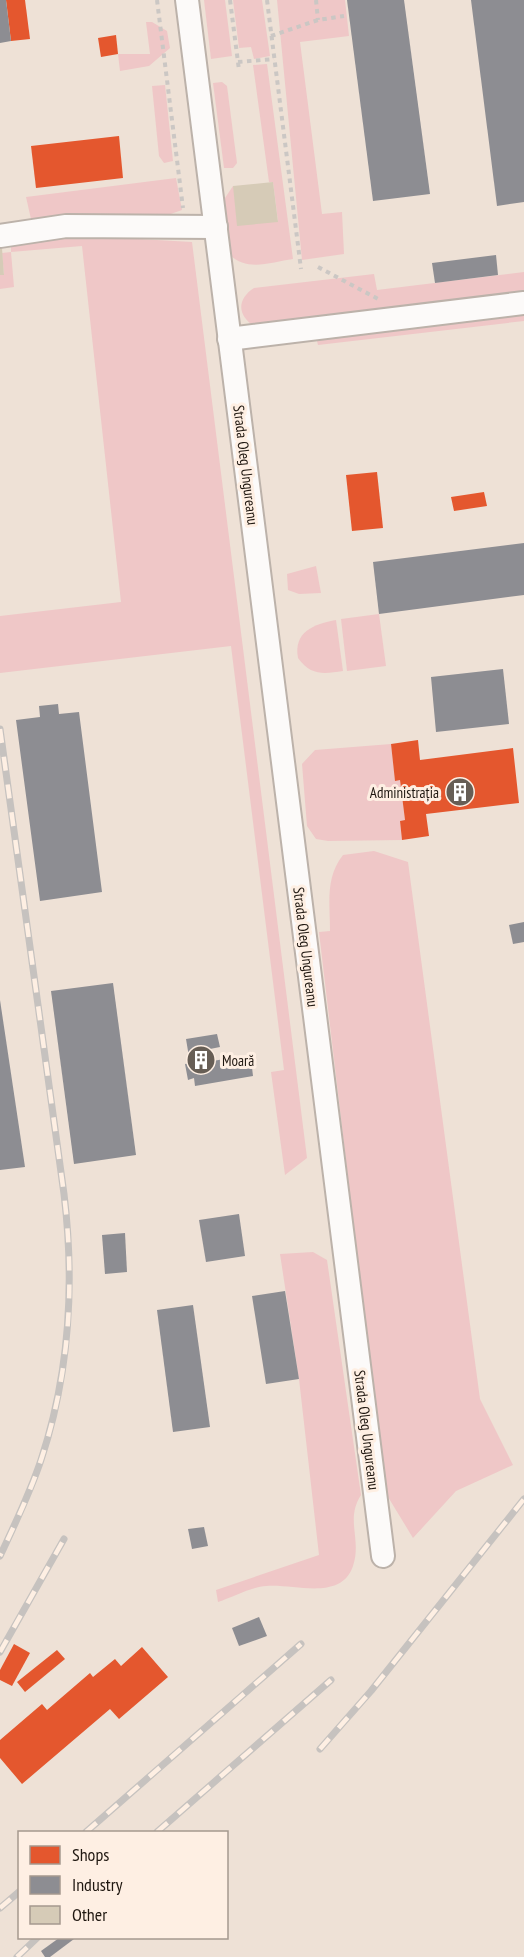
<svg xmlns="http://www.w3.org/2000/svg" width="524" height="1957" font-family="'PT Sans Narrow',sans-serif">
  <rect width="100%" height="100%" fill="#eee1d6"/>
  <g fill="#efc7c7">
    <polygon points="204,0 225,0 232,56 211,59"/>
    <polygon points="233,0 262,0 270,56 254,59 251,47 239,48"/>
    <polygon points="277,0 345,0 349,36 300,42 322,214 342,212 344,254 302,260"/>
    <polygon points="146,22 152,22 167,31 170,48 149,66 120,71 118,54 150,54"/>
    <path d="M267,64L293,259C272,262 247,272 230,255L223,201L233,186L278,221L273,182H269L253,65Z"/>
    <polygon points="222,82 227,86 237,163 233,168 224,168 213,83"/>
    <polygon points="165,85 173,161 164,163 159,156 152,86"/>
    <polygon points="176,178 182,210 165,216 65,214 31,219 26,197"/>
    <polygon points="68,235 192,242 307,1158 285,1175 271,1072 284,1070 231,646 0,673 0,616 121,602 82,246 11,252 14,287 0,289 0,275 4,274 2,253 11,252 11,244"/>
    <path d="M524,272V290L491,299L379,308L254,326C237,315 237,299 254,288L374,274L377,290Z"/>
    <polygon points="524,308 524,321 318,345 315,333"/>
    <polygon points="316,566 321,593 299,594 288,590 287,574"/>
    <polygon points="379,614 386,666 347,671 341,619"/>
    <path d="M336,620L343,671C324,674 311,676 298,658C293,632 314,624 336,620Z"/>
    <polygon points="391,744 395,780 400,780 405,820 400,821 402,840 328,841 316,839 307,826 302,764 315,750"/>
    <path d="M374,851L408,862L480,1399L513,1465L456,1491L413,1538L385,1492L319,932L330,931C330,903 325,878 343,855Z"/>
    <path d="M313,1252L327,1260L361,1495C345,1520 362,1539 353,1566C341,1602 293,1583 266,1586C251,1587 233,1597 218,1602L216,1590L319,1555L299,1379L280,1254Z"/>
  </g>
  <g fill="#e4572e">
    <polygon points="6,0 25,0 30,39 11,41"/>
    <polygon points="116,35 118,54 101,57 98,38"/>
    <polygon points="119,136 123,178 36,188 31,146"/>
    <polygon points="377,472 383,528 352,531 346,475"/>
    <polygon points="484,492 487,506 454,511 451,497"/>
    <polygon points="418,740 420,760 513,748 519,803 426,814 429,836 402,840 400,821 405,820 400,780 395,781 391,744"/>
    <polygon points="14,1644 30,1653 12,1686 0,1680 0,1670"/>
    <polygon points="142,1647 168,1677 119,1719 110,1709 22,1784 0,1758 0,1740 42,1704 47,1710 90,1673 93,1677 115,1659 121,1666"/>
    <polygon points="57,1650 65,1659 25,1692 17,1682"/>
  </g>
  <g fill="#8d8d92">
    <polygon points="0,0 6,0 11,41 0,43"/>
    <polygon points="347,0 404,0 430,194 373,201"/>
    <polygon points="471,0 524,0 524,202 497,206"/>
    <polygon points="496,255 498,275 435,283 432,263"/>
    <polygon points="524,543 524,595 379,614 373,562"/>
    <polygon points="503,669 509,724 436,732 431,677"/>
    <polygon points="58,704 59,714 79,712 102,892 40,901 16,720 40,717 39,706"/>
    <polygon points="524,922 524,942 513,944 509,925"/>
    <polygon points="113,983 136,1155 74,1164 51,991"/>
    <polygon points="0,1000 25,1167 0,1170"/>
    <polygon points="217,1034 220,1047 210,1049 213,1061 235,1057 236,1062 251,1059 253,1076 195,1086 194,1078 188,1080 185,1064 190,1063 186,1039"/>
    <polygon points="239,1214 245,1256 206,1262 199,1220"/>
    <polygon points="125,1233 127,1272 105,1274 102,1235"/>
    <polygon points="285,1291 299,1379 266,1384 252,1296"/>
    <polygon points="193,1305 210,1427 173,1432 157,1310"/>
    <polygon points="204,1527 208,1546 192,1549 188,1529"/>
    <polygon points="259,1617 267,1636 239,1646 232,1628"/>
    <polygon points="59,1938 74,1939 50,1957 45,1957 41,1951"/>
  </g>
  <g fill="#d6cbb7">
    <polygon points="273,182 278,222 237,226 233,186"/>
    <polygon points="2,248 4,275 0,275 0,249"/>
  </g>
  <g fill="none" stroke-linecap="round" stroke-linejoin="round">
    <g stroke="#bcb2aa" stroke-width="26">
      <g id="minor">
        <polyline points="187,0 383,1556"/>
        <polyline points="0,236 66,226 216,227"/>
        <polyline points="229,339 524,303"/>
      </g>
    </g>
    <g stroke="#cbc7c4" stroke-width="4" stroke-dasharray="4.5 4.5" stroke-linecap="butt">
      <polyline points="157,0 183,208"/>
      <polyline points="230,0 239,70"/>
      <polyline points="267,0 301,269"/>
      <polyline points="316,0 318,20"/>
      <polyline points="271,36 318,20 344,16"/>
      <polyline points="238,62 274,59"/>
      <polyline points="318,267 380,300"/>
    </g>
    <use href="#minor" stroke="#fcfaf9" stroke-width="22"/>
    <g stroke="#c6c2bf" stroke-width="7">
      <g id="rail">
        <path d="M0,729L64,1194C75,1285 70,1372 41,1460C30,1493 15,1524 0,1556"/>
        <polyline points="0,1652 64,1539"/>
        <polyline points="320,1749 371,1691 524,1499"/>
        <polyline points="86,1832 301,1644"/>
        <polyline points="157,1832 331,1680"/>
        <polyline points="0,1908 20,1891"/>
        <polyline points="17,1957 37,1938"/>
      </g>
    </g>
    <use href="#rail" stroke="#feefe3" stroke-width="4.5" stroke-dasharray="14" stroke-linecap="butt"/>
  </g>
  <defs>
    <g id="building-disc" transform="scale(1.5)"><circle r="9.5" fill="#675e55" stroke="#feefe3"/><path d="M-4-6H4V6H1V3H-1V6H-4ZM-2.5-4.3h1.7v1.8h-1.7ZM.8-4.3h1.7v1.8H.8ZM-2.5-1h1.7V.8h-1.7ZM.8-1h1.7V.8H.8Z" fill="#fff"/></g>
  </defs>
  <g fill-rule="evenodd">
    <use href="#building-disc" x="460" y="792"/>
    <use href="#building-disc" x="201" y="1060"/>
  </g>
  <g text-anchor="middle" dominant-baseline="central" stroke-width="6" stroke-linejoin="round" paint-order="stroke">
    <g font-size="15" fill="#1f1710" stroke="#feefe3">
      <text transform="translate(246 465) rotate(83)">Strada Oleg Ungureanu</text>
      <text transform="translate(306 947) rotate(83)">Strada Oleg Ungureanu</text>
      <text transform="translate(367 1430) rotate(83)">Strada Oleg Ungureanu</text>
    </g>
    <g font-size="15" fill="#1f1710" stroke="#feefe3" text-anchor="end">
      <text x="439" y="792">Administrația</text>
      <text x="222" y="1060" text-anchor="start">Moară</text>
    </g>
  </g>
  <rect x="18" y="1831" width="210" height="108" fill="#feefe3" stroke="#a5998f" stroke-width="1.5"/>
  <rect x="30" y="1846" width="30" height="18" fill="#e4572e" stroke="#a5998f" stroke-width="1.5"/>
  <text x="72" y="1861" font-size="18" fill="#1f1710">Shops</text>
  <rect x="30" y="1876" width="30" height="18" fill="#8d8d92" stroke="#a5998f" stroke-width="1.5"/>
  <text x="72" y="1891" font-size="18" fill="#1f1710">Industry</text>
  <rect x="30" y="1906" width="30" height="18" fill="#d6cbb7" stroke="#a5998f" stroke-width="1.5"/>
  <text x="72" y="1921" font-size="18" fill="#1f1710">Other</text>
</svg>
